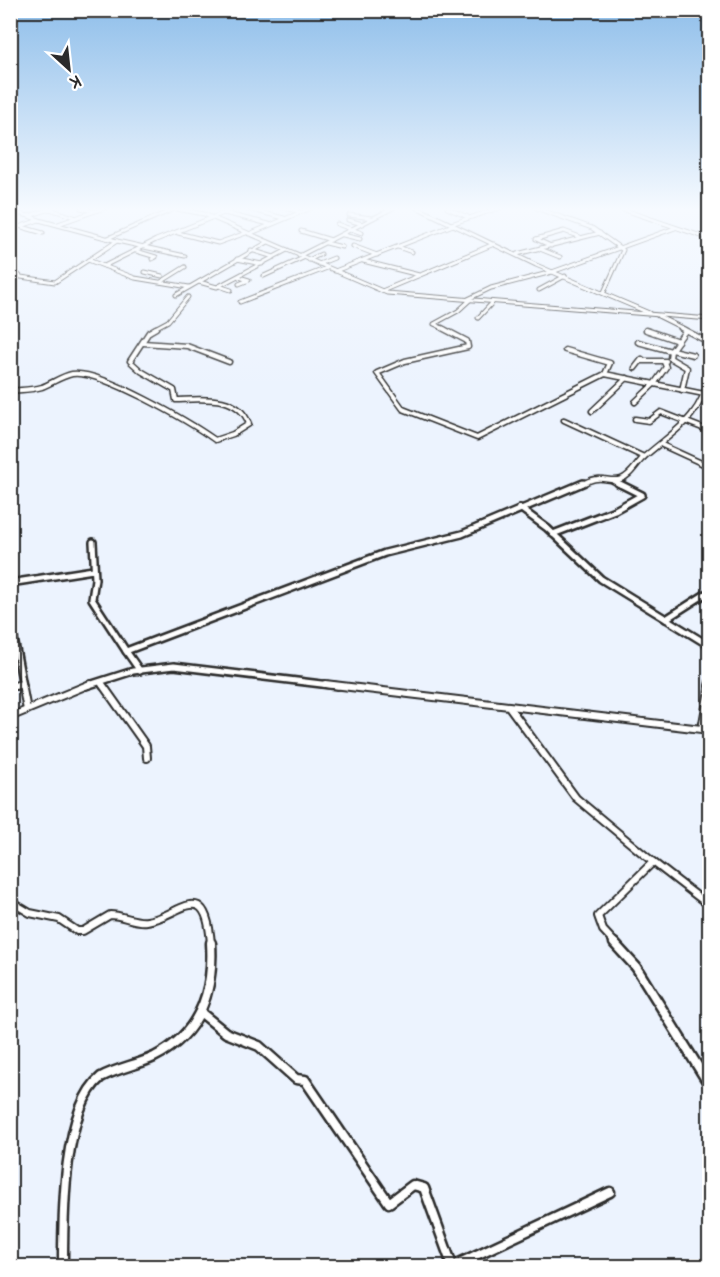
<svg xmlns="http://www.w3.org/2000/svg" width="720" height="1277" font-family="Pangolin,sans-serif">
  <rect width="100%" height="100%" fill="#ecf3fe"/>
  <filter id="ink" filterUnits="userSpaceOnUse"><feTurbulence type="fractalNoise" baseFrequency=".0167" numOctaves="2"/><feDisplacementMap in="SourceGraphic" scale="12" xChannelSelector="R" yChannelSelector="G"/><feConvolveMatrix kernelMatrix="1 2 1 2 8 2 1 2 1" color-interpolation-filters="sRGB"/></filter>
  <g filter="url(#ink)">
    <g fill="none" stroke-linecap="round" stroke-linejoin="round">
      <g stroke="#2b2b2b" stroke-width="5">
        <g id="minor-far4">
          <polyline points="81,208 93,211"/>
          <polyline points="172,208 204,214 387,293 710,319"/>
          <polyline points="244,208 284,218"/>
          <polyline points="284,208 298,211"/>
          <polyline points="418,208 536,265 649,313"/>
          <polyline points="447,208 468,217"/>
          <polyline points="536,208 592,228 623,250 604,292"/>
          <polyline points="619,208 710,239"/>
          <polyline points="50,209 74,217"/>
          <polyline points="10,211 29,216"/>
          <polyline points="224,213 269,224"/>
          <polyline points="349,215 372,218"/>
          <polyline points="348,220 363,224"/>
          <polyline points="58,224 104,208"/>
          <polyline points="337,224 362,233"/>
          <polyline points="451,224 499,208"/>
          <polyline points="22,227 43,233"/>
          <polyline points="10,230 39,220 29,216 53,208"/>
          <polyline points="301,231 331,240"/>
          <polyline points="178,233 218,243 246,233"/>
          <polyline points="249,234 311,208"/>
          <polyline points="343,235 360,239"/>
          <polyline points="108,238 174,209"/>
          <polyline points="117,241 185,256"/>
          <polyline points="326,243 342,247"/>
          <polyline points="353,246 377,255"/>
          <polyline points="551,246 536,239 564,231 580,237"/>
          <polyline points="398,247 412,252"/>
          <polyline points="540,249 560,257"/>
          <polyline points="251,250 274,257"/>
          <polyline points="136,251 156,257 152,259"/>
          <polyline points="517,254 600,233"/>
          <polyline points="299,256 393,208"/>
          <polyline points="237,259 262,264"/>
          <polyline points="88,260 135,278 189,287"/>
          <polyline points="309,260 321,254"/>
          <polyline points="363,261 419,275"/>
          <polyline points="319,264 334,258"/>
          <polyline points="104,266 156,240 236,208"/>
          <polyline points="10,268 21,277 55,282 117,241 39,220"/>
          <polyline points="335,271 453,225"/>
          <polyline points="145,272 162,276"/>
          <polyline points="264,276 303,258"/>
          <polyline points="239,277 249,280 239,284"/>
          <polyline points="161,282 185,267"/>
          <polyline points="199,282 217,287 287,250"/>
          <polyline points="219,286 231,290"/>
          <polyline points="539,290 565,276"/>
          <polyline points="382,291 494,244"/>
          <polyline points="176,295 268,242"/>
          <polyline points="468,299 491,288 552,272 675,228"/>
          <polyline points="240,302 327,268"/>
          <polyline points="658,316 684,329"/>
          <polyline points="478,318 493,302"/>
          <polyline points="153,329 168,321 188,297"/>
          <polyline points="445,329 434,324 458,311 470,300"/>
        </g>
      </g>
      <g stroke="#2b2b2b" stroke-width="7">
        <g id="minor-far3">
          <polyline points="442,328 467,341 468,347 405,361 377,373 403,409 477,438 605,374 709,395"/>
          <polyline points="681,328 710,343"/>
          <polyline points="646,330 678,341"/>
          <polyline points="638,342 671,351"/>
          <polyline points="143,343 187,346 229,362"/>
          <polyline points="565,350 610,363 605,374"/>
          <polyline points="672,350 693,355"/>
          <polyline points="707,354 710,353"/>
          <polyline points="641,361 666,361"/>
          <polyline points="635,368 642,359"/>
          <polyline points="682,390 687,368 670,358 671,351 685,331"/>
          <path d="M10,391C20,390 33,390 42,387C52,383 62,376 72,374C100,369 191,423 215,440L233,434L249,424C238,394 203,399 176,400L174,390L141,371L130,361L149,332L156,328"/>
          <polyline points="635,402 654,384 666,367 664,362"/>
          <polyline points="592,411 627,378"/>
          <polyline points="635,419 649,421 661,412 710,431"/>
          <polyline points="564,420 644,457"/>
          <polyline points="662,445 710,467"/>
          <polyline points="613,481 621,485"/>
          <path d="M580,485C585,483 591,479 597,479C605,478 613,482 621,479C631,476 636,464 644,457C676,429 699,420 710,375"/>
        </g>
      </g>
      <g stroke="#2b2b2b" stroke-width="10">
        <g id="minor-far2">
          <polyline points="520,508 547,528 601,579 710,646"/>
          <polyline points="553,534 615,510 642,495 618,483"/>
          <polyline points="93,542 95,579 92,599 126,651"/>
          <polyline points="10,583 93,570"/>
          <polyline points="666,619 710,591"/>
          <polyline points="13,633 23,686"/>
          <polyline points="140,671 126,651 385,553 462,534 583,483"/>
          <polyline points="101,682 103,686"/>
          <polyline points="16,686 22,684"/>
          <polyline points="86,686 133,671 174,666 338,686"/>
          <polyline points="709,686 710,682"/>
        </g>
      </g>
      <g stroke="#2b2b2b" stroke-width="10">
        <g id="minor-far1">
          <polyline points="22,684 27,710"/>
          <polyline points="102,684 146,746 147,758"/>
          <polyline points="325,684 710,730"/>
          <polyline points="10,687 22,684"/>
          <polyline points="510,708 576,798 653,862 598,916 603,930 616,944"/>
          <polyline points="10,717 90,684"/>
          <polyline points="702,729 710,684"/>
          <polyline points="653,862 710,906"/>
          <path d="M10,901L30,913L59,919L77,931H83L110,915C123,915 135,923 147,921C179,917 206,875 211,944"/>
        </g>
      </g>
      <g stroke="#2b2b2b" stroke-width="13">
        <g id="minor">
          <polyline points="614,943 636,967 710,1086"/>
          <polyline points="200,1012 226,1033 259,1046 296,1079 305,1080 389,1203 413,1185 424,1188 452,1265"/>
          <path d="M63,1266C63,1219 62,1109 101,1077C118,1068 137,1065 154,1057C200,1034 214,991 211,943"/>
          <polyline points="453,1266 610,1192"/>
        </g>
      </g>
      <use href="#minor-far4" stroke="#fff" stroke-width="3"/>
      <use href="#minor-far3" stroke="#fff" stroke-width="4"/>
      <use href="#minor-far2" stroke="#fff" stroke-width="5"/>
      <use href="#minor-far1" stroke="#fff" stroke-width="6"/>
      <use href="#minor" stroke="#fff" stroke-width="8"/>
    </g>
  </g>
  <linearGradient id="sky" x2="0" y2="1"><stop stop-color="#8ebeea"/><stop offset="0.54" stop-color="#f6faff"/><stop offset="1" stop-color="#f6faff" stop-opacity="0"/></linearGradient>
  <rect width="720" height="387" fill="url(#sky)"/>
  <rect width="720" height="1277" fill="none" stroke="#fff" stroke-width="36"/>
  <rect x="18" y="18" width="684" height="1241" fill="none" stroke="#2b2b2b" stroke-width="2" filter="url(#ink)"/>
  <g transform="translate(69 69) rotate(153)" stroke="#ffffff" stroke-width="4.5" paint-order="stroke">
  <path d="M0-4.5L10 22L0 15L-10 22Z" fill="#2b2b2b"/>
  <text y="-9" font-size="16" font-weight="bold" text-anchor="middle" fill="#2b2b2b">K</text>
  </g>
</svg>
